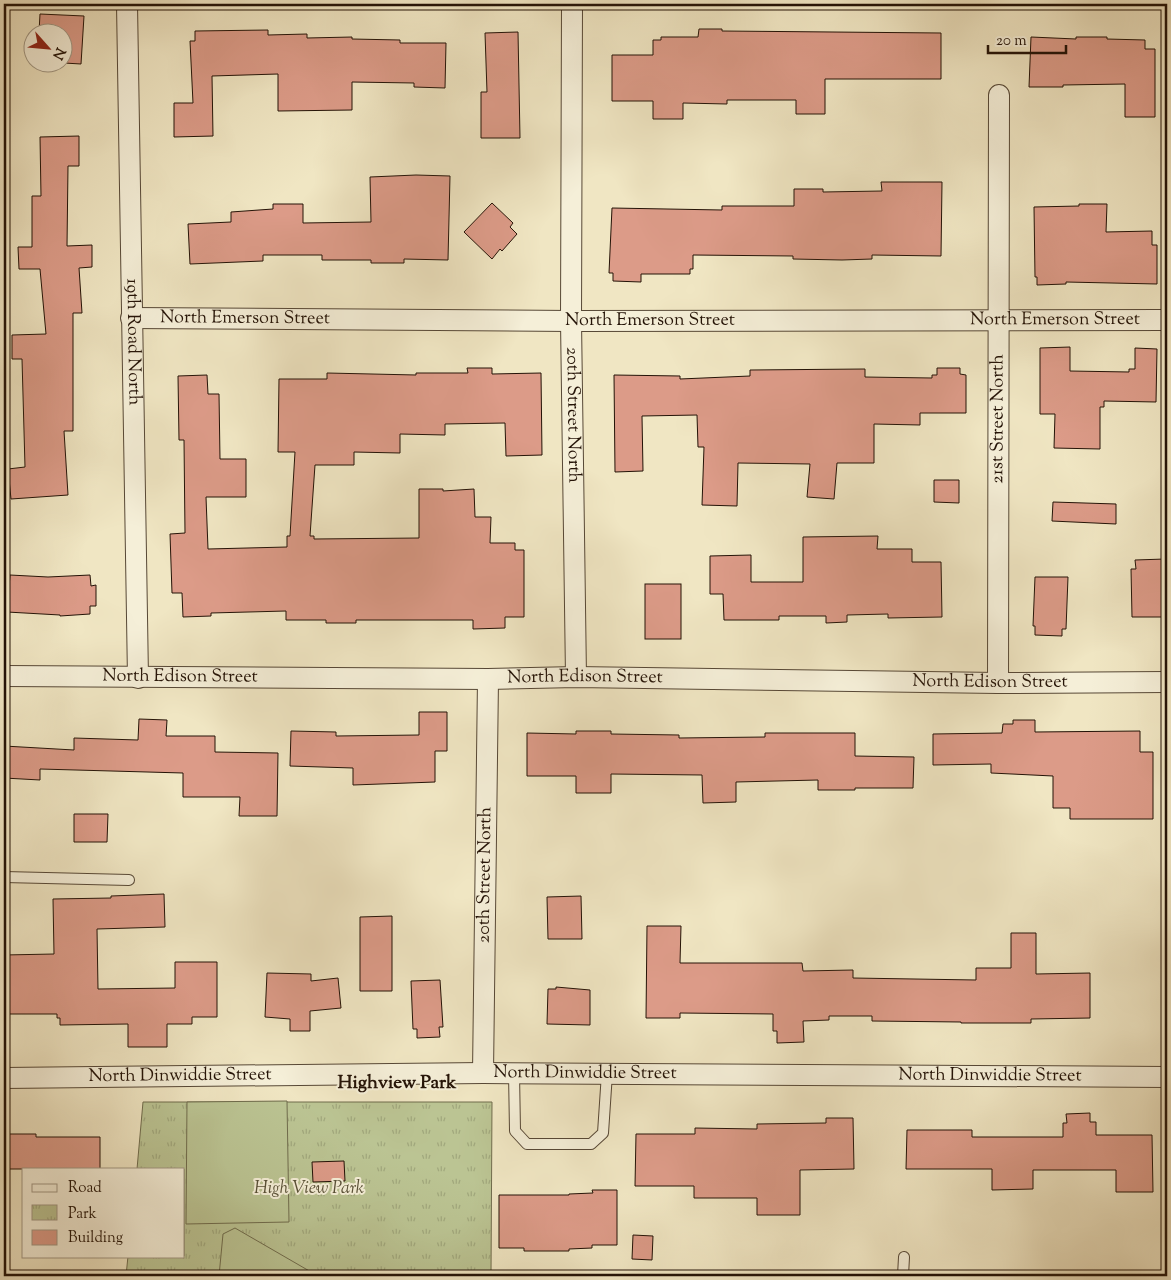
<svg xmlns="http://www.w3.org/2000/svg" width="1171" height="1280" font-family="'Sorts Mill Goudy',serif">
  <defs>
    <pattern id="park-tufts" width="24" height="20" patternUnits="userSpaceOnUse" patternTransform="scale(1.25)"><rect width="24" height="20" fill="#bbc493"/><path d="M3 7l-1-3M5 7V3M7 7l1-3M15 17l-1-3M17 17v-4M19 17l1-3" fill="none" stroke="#a1a87d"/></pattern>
  </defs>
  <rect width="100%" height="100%" fill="#f0e6c3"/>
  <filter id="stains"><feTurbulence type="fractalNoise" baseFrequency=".004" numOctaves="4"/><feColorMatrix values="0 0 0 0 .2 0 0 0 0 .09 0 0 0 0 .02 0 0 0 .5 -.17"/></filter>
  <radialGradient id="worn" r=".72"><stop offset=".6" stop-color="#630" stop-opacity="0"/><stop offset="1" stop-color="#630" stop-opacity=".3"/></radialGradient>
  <polygon fill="url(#park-tufts)" stroke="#706c4d" points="143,1102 492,1102 491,1276 126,1276 128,1256 184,1256 184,1169 137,1169"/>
  <g fill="#bbc493" stroke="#706c4d">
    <polygon points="287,1101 289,1222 186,1224 187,1102"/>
    <polygon points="235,1228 318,1276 219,1276 223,1234"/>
  </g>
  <g fill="#dc9b88" stroke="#241307">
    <polygon points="40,14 84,16 81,64 47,62 62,62 62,32 39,32"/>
    <polygon points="699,29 722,29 722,31 941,33 941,79 825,79 825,114 796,114 796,100 727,100 727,104 683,103 683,119 653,119 653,101 612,101 612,55 653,55 653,40 661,40 661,37 698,37"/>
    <polygon points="268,30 268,35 307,34 307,38 352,37 352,39 400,40 400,43 446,43 445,88 414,87 414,83 352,82 352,110 278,111 278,74 212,76 213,136 174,137 174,103 193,103 190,41 195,41 195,31"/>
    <polygon points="518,32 520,138 481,138 481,92 487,92 485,33"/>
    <polygon points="1031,37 1076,39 1076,37 1107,37 1107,39 1145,40 1145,49 1155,49 1155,117 1125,117 1125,84 1063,85 1063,87 1029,87"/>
    <polygon points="79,136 79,166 68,166 67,246 92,245 92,267 79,268 82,313 73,313 73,431 64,431 68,495 11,499 8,469 25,467 22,359 12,359 12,335 46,334 40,269 19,269 18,247 32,247 32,196 41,196 40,137"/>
    <polygon points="416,175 450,176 448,260 404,259 404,263 371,263 371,260 322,260 322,255 263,255 263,261 190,264 188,224 231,222 231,212 273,209 273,204 303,204 303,223 371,222 370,177"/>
    <polygon points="881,182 942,182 941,256 872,255 872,259 842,260 793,259 793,256 693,255 693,269 690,269 690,274 641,274 641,282 613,281 613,273 609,273 612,208 722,210 722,206 794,206 794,189 823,189 823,192 882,191"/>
    <polygon points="492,203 513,223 510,227 517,234 502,251 500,249 492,259 464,232"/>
    <polygon points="1079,204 1107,204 1106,232 1152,231 1152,245 1157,245 1157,284 1066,282 1066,284 1037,285 1037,277 1035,277 1034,207 1079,206"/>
    <polygon points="1070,347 1070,371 1129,372 1129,369 1135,369 1135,348 1157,349 1156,402 1104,401 1104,407 1100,407 1100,449 1054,448 1055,414 1040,414 1040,348"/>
    <polygon points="467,368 492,368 492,374 541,373 542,455 506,456 505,423 445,424 445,435 400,434 400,453 354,452 354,465 315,465 310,536 314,536 314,539 419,538 419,489 443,489 443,491 474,489 475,517 491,517 490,543 515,543 515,550 524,550 524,617 505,617 505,628 473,629 473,620 356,620 356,623 326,623 326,620 286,620 286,611 211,613 211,616 183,617 182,593 172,593 170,534 185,533 184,440 179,440 178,376 207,375 208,394 219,394 220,459 246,459 246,497 206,497 208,549 287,547 287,536 290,536 295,452 278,452 279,379 327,379 327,373 416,375 416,373 468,373"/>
    <polygon points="937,368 960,368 960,374 966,375 966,413 920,413 920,425 874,424 874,463 837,463 834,499 807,497 810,464 738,463 737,506 702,505 704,447 698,447 697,415 642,416 643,471 615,472 614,375 680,376 680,379 750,376 750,370 865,369 865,377 932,378 932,375 937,375"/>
    <polygon points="934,480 959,480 959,503 934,502"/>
    <polygon points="1053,502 1116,504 1116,524 1052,521"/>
    <polygon points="878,536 877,549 912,549 912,562 941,562 942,617 888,618 888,614 847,615 847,622 826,623 826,616 779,616 779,620 724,620 723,594 710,594 710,556 751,555 751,582 803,582 803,537"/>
    <polygon points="1165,559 1166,617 1132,617 1131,569 1136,569 1135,560"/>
    <polygon points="10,575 48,577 90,575 91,586 96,585 96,606 90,606 90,614 60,616 60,615 7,612"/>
    <polygon points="1035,577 1068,577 1066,629 1062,629 1062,636 1035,635 1035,626 1033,626"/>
    <rect x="645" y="584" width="36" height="55"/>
    <polygon points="419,712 447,712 447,751 435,751 435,782 353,785 353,768 290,766 291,731 336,732 336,736 419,735"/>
    <polygon points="139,719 167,720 166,736 215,736 215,752 278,753 277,816 239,816 240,797 183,797 183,773 40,769 40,780 4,778 4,746 74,750 74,738 138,740"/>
    <polygon points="1013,720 1035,720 1035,732 1140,731 1140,752 1153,752 1153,819 1070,819 1070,808 1053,808 1053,776 991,773 991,764 933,765 933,734 1002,733 1003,724 1013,724"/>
    <polygon points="576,731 611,731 611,734 679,735 679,738 765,737 765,733 855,733 855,756 914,757 913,788 855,788 855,790 818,790 818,780 736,782 736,802 703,803 702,775 611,774 611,793 576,793 576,776 527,776 527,733 576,734"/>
    <polygon points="74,814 108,814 107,842 74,842"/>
    <polygon points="164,894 165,927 97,929 98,989 175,988 175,962 217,962 217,1017 192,1017 192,1024 167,1024 167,1047 128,1047 128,1024 60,1025 60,1018 57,1018 57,1014 4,1014 4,955 54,954 53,899 111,898 111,896"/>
    <polygon points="581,896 582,939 548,939 547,897"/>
    <polygon points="392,916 392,991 360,991 360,917"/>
    <polygon points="647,926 681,926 680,963 802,963 803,971 853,970 853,978 976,980 976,968 1011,968 1011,933 1036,933 1036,974 1090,973 1090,1018 1031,1019 1031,1023 961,1023 961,1022 872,1021 872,1016 829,1016 829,1020 803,1021 804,1042 777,1043 777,1031 773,1031 773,1014 680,1013 680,1018 646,1018"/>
    <polygon points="267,973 311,974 311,981 338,978 341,1008 310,1011 310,1031 290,1031 290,1019 265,1017"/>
    <polygon points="440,980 443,1027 439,1027 440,1037 417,1038 417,1029 413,1029 411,981"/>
    <polygon points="556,987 590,990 590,1025 547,1024 548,989 556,989"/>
    <polygon points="1090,1113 1090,1122 1096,1122 1096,1135 1152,1135 1153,1192 1116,1192 1116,1170 1033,1170 1033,1189 992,1190 992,1169 906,1169 907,1130 972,1130 972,1137 1063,1137 1063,1123 1067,1123 1066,1114"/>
    <polygon points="826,1118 853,1118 854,1169 800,1170 800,1215 757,1215 757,1198 694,1198 694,1186 635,1186 636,1134 695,1134 695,1128 757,1129 757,1124 826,1123"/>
    <polygon points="5,1134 36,1134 36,1137 100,1137 100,1169 5,1169"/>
    <polygon points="344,1161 345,1181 313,1182 312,1162"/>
    <polygon points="592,1190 617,1190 617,1245 592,1245 592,1248 569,1249 569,1251 524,1251 524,1248 499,1248 499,1195 569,1195 569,1194 593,1193"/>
    <polygon points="633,1235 653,1236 652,1260 632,1259"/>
  </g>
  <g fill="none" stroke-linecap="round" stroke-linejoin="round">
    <g stroke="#574836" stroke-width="12">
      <g id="service">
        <polyline points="4,877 129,880"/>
        <polyline points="514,1073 515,1131 527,1144 591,1144 603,1133 607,1073"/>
        <polyline points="903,1276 904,1257"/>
      </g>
    </g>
    <g stroke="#574836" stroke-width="22">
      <g id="minor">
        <path id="s1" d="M127,4L138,678"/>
        <path id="s2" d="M572,4L571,321L576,677"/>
        <path id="s3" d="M131,318L571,321L1167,320"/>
        <path id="s4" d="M4,676L488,679L576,677L998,683L1167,682"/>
        <path id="s5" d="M998,683L999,95"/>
        <path id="s6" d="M483,1073L488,679"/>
        <path id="s7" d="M4,1078L483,1073L1167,1077"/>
      </g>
    </g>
    <use href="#service" stroke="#f5efd8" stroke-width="10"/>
    <use href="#minor" stroke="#f5efd8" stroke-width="20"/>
  </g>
  <g text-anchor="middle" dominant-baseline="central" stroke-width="4" stroke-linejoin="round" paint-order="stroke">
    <g font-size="18" fill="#241307" stroke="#f5efd8">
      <text stroke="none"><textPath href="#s3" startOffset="114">North Emerson Street</textPath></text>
      <text stroke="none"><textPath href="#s3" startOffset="924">North Emerson Street</textPath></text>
      <text stroke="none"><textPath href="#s3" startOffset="519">North Emerson Street</textPath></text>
      <text stroke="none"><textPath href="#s1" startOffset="338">19th Road North</textPath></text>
      <text stroke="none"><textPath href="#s2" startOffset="411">20th Street North</textPath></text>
      <text stroke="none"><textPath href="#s5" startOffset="264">21st Street North</textPath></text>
      <text stroke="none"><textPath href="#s4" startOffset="176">North Edison Street</textPath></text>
      <text stroke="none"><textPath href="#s4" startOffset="581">North Edison Street</textPath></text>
      <text stroke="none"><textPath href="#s4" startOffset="986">North Edison Street</textPath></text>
      <text stroke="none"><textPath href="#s6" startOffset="198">20th Street North</textPath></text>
      <text stroke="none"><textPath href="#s7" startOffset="581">North Dinwiddie Street</textPath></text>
      <text stroke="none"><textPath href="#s7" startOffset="176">North Dinwiddie Street</textPath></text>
      <text stroke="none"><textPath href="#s7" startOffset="986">North Dinwiddie Street</textPath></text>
    </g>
    <g font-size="18" font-style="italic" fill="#595138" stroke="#f5efd8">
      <text x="309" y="1189">High View Park</text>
    </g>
    <g font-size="19" font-weight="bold" fill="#241307" stroke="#f5efd8">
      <text x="397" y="1083">Highview Park</text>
    </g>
  </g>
  <rect width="1171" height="1280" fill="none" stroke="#f0e6c3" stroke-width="20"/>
  <rect x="5" y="5" width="1161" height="1270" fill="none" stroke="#241307" stroke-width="2.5"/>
  <rect x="10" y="10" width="1151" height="1260" fill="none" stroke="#241307"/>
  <rect x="22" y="1168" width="162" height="90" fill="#f5efd8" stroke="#a19784"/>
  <rect x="32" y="1184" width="25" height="8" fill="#f5efd8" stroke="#a19784"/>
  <text x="68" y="1192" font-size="15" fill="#241307">Road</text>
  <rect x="32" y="1205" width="25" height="15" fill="url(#park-tufts)" stroke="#a19784"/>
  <text x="68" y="1218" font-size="15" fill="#241307">Park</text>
  <rect x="32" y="1230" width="25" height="15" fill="#dc9b88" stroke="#a19784"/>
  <text x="68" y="1242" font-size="15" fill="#241307">Building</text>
  <g transform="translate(48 48) rotate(117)"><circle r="24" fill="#f5efd8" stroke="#a19784"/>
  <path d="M0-4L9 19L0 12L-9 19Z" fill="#8f2418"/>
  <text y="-8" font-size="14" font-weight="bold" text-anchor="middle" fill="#241307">N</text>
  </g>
  <path d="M988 45v8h78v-8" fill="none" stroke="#241307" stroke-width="2.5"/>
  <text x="996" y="45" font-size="15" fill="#241307" stroke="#f5efd8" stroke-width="4" paint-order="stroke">20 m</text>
  <rect width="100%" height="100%" filter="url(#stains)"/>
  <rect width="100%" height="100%" fill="url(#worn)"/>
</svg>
